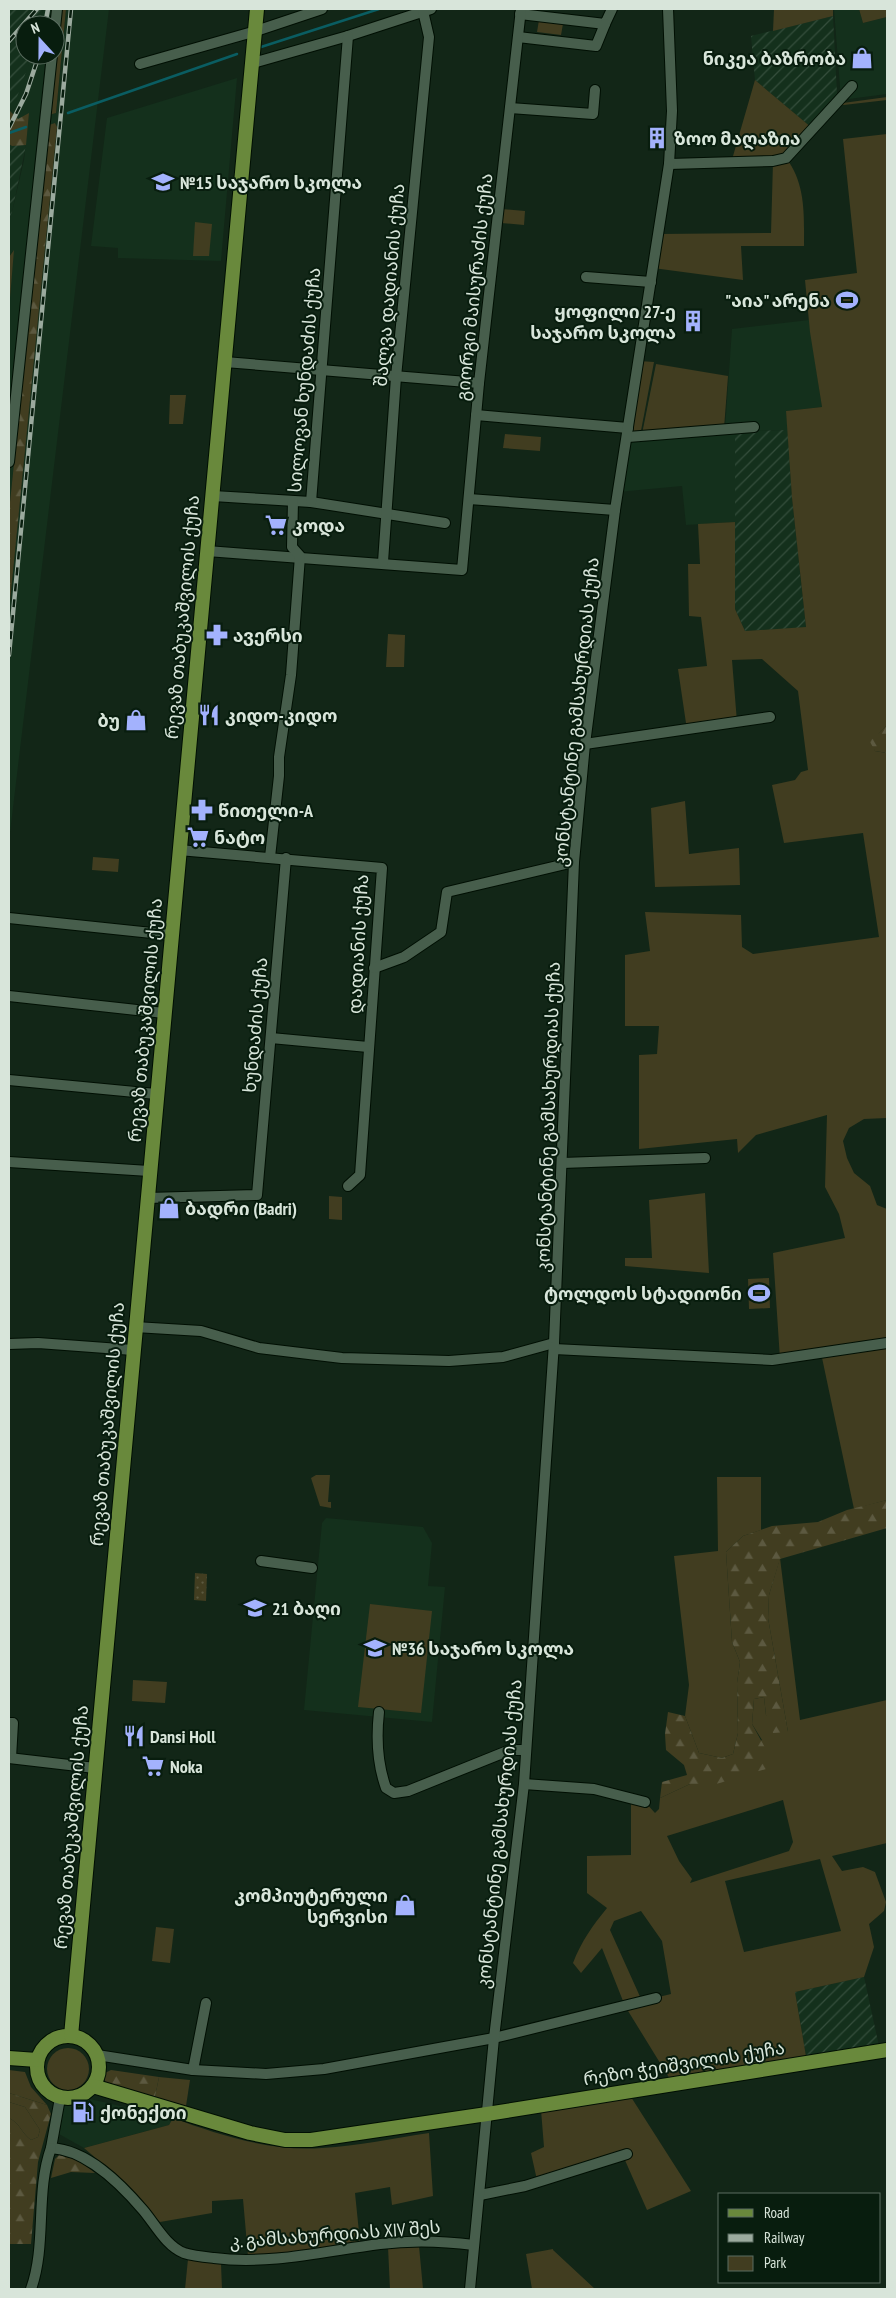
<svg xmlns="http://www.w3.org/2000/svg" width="896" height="2298" font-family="'PT Sans Narrow','Noto Sans Georgian',sans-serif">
  <defs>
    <pattern id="industrial-furrows" width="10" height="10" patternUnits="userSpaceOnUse" patternTransform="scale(1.25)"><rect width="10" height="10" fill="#14301c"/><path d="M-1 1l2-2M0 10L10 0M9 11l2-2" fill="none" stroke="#354e3c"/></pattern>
    <pattern id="forest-firs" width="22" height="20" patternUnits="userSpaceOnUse" patternTransform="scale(1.25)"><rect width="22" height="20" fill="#413d20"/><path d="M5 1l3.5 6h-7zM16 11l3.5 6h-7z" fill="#5c5940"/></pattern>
    <pattern id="park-dots" width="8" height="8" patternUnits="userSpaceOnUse" patternTransform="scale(1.25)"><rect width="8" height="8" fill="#413d20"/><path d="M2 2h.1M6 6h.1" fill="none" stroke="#5c5940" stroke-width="1.8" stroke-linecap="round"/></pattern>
  </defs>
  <rect width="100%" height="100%" fill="#122617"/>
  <g fill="#14301c">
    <polygon points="43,9 60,9 49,114 56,113 66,9 109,9 9,841 9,612 57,127 55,123 49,126 9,512 9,310 13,251 9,257 9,220 12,212 24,160 29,114 18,119 10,111 32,55 55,55 55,25 39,25"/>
    <polygon points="834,9 859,9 863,23 887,17 887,94 841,100"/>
    <polygon points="237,78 221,261 118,258 118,248 91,246 107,118"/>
    <polygon points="809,320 822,407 786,411 788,430 754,431 735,429 735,522 686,525 682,486 618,492 628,437 725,429 732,329"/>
    <polygon points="326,1518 423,1527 432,1543 428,1586 445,1587 432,1722 304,1710 322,1523"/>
    <polygon points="90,2099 173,2118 169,2125 84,2148 59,2134 64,2106"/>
  </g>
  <g fill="url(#industrial-furrows)">
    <polygon points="9,9 43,9 39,25 25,25 25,55 32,55 16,100 9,112"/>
    <polygon points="833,16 837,94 841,100 812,128 755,80 751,36"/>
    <polygon points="9,144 12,146 26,145 12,212 9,220"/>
    <polygon points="735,429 754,431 788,430 792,498 806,628 745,631 735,609"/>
    <polygon points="864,1977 880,2051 807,2062 795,1992"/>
  </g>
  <g fill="#413d20" fill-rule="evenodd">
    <polygon points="60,9 66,9 56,113 49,115"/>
    <polygon points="774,9 833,9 833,16 773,31"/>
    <polygon points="859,9 887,9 887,17 863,23"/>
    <polygon points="539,20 563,24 561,35 537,32"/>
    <path d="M755,80L812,128L786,158C806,184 804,215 804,246H741L743,280L653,268L659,234L771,233L773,162L731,163Z"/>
    <polygon points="887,97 887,100 835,106 843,103"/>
    <path d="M887,134V725C880,733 871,739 875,751L887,753V1118L864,1119L849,1128L843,1141L847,1158L854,1173L870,1186L877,1205L887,1209V1500L854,1509L821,1353L780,1359L773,1253L845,1238L839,1214L825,1187L827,1115L756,1135L738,1153L737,1139L639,1149V1055L657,1054L659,1026H625V955L650,951L645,912L741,915L742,947L753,954L879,937L863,833L784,843L772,785L795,780L801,772L808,770L798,691L762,659L732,660L737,722L687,730L678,669L707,666L701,617L689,616L688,564H700L698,524L735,522V609L745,631L806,627L792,498L786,411L822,407L810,332L805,280L857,273L843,139Z"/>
    <polygon points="502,209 525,211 524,225 501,223"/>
    <polygon points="195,222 212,224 209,256 193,256"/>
    <polygon points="14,250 9,310 9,257"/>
    <polygon points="639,361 654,362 640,436 628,437"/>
    <polygon points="656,364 728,376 724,428 642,434"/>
    <polygon points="170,395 186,395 183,424 169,424"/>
    <polygon points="505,434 541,437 540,451 503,448"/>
    <polygon points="388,634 405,635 404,667 386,667"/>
    <polygon points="685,801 689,854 739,848 740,885 655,887 651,808"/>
    <polygon points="93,857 119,859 118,872 92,870"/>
    <polygon points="705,1193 709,1273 625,1266 625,1258 652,1258 649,1200"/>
    <polygon points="329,1196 342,1197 342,1220 329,1219"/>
    <polygon points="769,1278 770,1308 749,1309 748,1279"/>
    <polygon points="316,1475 330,1475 328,1502 331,1502 331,1508 320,1506 311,1478"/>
    <polygon points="717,1477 761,1477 761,1530 743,1536 726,1552 732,1642 740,1662 737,1683 738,1733 733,1754 722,1758 699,1753 685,1716 689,1685 674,1556 718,1551"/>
    <path d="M780,1558L800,1720L887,1700V1843L832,1856L842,1871L863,1867L875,1872L886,1902L884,1911L869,1924L874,1947L864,1977L795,1992L807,2062L673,2084L625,2006L602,1948L581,1973L573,1963C581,1942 593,1925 607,1908L587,1893V1856L631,1855V1798L645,1802L655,1813L659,1809L660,1798L690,1784L762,1740L752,1724L754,1699L764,1697L766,1715L788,1732L768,1618L769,1595ZM783,1800L793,1842L789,1851L690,1883L692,1879L679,1861L667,1836ZM820,1859L841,1931L744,1952L725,1881ZM641,1911L662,1941L671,1994L642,2001L610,1930L614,1921Z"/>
    <polygon points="370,1604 432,1611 421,1713 358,1707"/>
    <polygon points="133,1680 167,1682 165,1703 132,1701"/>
    <polygon points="156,1927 174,1929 170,1963 152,1961"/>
    <circle cx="68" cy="2069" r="21"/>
    <polygon points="9,2070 25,2072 31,2087 47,2105 9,2093"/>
    <polygon points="159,2077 190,2080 186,2106 155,2097"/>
    <polygon points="631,2097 691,2191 647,2210 624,2158 537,2180 531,2153 544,2147 541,2110"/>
    <path d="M9,2102L25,2107L40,2130L38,2137L31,2140C22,2134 20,2123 9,2118Z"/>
    <path d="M173,2118C219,2135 272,2152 322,2148C358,2146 394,2138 429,2133L433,2196L392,2205L390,2187L355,2193L360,2242L290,2253L248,2256L243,2199L212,2201V2213L160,2222L127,2185L84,2148L169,2125Z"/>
    <polygon points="419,2246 423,2289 390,2289 388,2247"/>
    <polygon points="553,2249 553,2250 595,2289 532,2289 526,2254"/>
    <polygon points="188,2259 221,2264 222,2289 185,2289"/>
  </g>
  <g fill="url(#forest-firs)">
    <polygon points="10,111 18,119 29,113 26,145 12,146 9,144"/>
    <polygon points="55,123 57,127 9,612 9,512 49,125"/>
    <polygon points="887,725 887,753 875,751 869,740 875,737"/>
    <polygon points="887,1500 887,1528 780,1559 769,1595 768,1618 788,1732 773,1733 766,1715 764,1697 754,1699 752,1724 768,1753 766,1769 700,1789 690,1784 660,1798 662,1782 687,1775 684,1765 666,1750 665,1734 668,1712 685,1716 699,1753 722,1758 733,1754 738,1733 737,1683 740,1662 732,1642 726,1552 743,1536 772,1526 818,1522 847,1510"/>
    <polygon points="111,2070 159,2077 155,2097 106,2084 103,2074"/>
    <path d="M9,2093L47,2105L51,2114L38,2162L31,2244H9V2118C20,2123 22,2134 31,2140L38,2137L40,2130L25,2107L9,2102Z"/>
    <polygon points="59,2155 78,2160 95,2173 71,2172 51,2178 55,2159"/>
  </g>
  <polygon fill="url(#park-dots)" points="195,1573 207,1574 206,1601 194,1600"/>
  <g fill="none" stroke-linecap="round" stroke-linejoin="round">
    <g stroke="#0a5d62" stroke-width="2.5">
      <polyline points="261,47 379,9"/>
      <polyline points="68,113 237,54"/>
      <polyline points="9,133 26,127"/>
    </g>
    <g stroke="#000f03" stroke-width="12">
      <g id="minor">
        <polyline points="520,14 605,24 612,9"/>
        <polyline points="55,28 57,9"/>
        <polyline points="518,37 596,46 605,24"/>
        <polyline points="253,63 348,36 431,9"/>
        <polyline points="140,64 256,31 322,9"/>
        <polyline points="510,108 593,114 595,90"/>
        <polyline points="669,164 773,161 786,158 852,86"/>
        <polyline points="586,277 651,282"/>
        <polyline points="225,362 479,383"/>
        <polyline points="476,415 628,428"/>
        <polyline points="628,437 754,427"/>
        <polyline points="9,462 52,55"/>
        <polyline points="213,496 311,502 445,523"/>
        <polyline points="469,499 615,510"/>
        <polyline points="311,502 348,36"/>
        <polyline points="207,551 462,570 479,383 521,9"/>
        <polyline points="383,562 396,377 429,37 423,11"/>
        <polyline points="585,744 770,717"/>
        <polyline points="179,850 382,868 360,1175 348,1186"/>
        <polyline points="270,857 279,776 279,757 291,675 300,556 292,547 293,501"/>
        <polyline points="9,918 171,935"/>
        <polyline points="374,968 404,957 441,932 447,892 574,862"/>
        <polyline points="9,996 164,1013"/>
        <polyline points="271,1038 368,1047"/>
        <polyline points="9,1080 156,1094"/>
        <polyline points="9,1162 149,1171"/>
        <polyline points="562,1163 705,1158"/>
        <polyline points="147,1198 257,1195 286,858"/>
        <polyline points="135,1327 201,1331 259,1348 342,1358 449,1361 503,1357 554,1343"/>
        <polyline points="9,1344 38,1343 133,1350"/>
        <polyline points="554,1349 772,1360 887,1343"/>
        <polyline points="261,1561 312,1568"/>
        <path d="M379,1712C376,1739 377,1763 386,1788L394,1793L408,1791L510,1750H526"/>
        <polyline points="9,1723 13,1723 11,1758"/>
        <polyline points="9,1758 95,1768"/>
        <polyline points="524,1784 594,1789 645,1802"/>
        <polyline points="97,2055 193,2070 266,2074 324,2069 494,2038 656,1998"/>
        <polyline points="193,2070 206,2003"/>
        <path d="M60,2098L51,2148C87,2150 120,2183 143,2210C155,2224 166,2246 184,2253C193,2256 204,2257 214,2258C270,2265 325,2251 380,2244C411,2240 443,2241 474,2245"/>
        <polyline points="480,2195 525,2186 627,2154"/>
        <path d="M31,2289C47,2244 35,2193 51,2148"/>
        <polyline points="470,2289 494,2038 524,1784 554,1343 574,862 585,744 615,510 669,164 672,111 668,9"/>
      </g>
    </g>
    <g stroke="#000f03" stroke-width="16">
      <g id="major">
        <circle cx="68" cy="2067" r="31"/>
        <polyline points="71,2036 257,9"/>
        <polyline points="9,2058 37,2060"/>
        <polyline points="93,2086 250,2133 285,2140 311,2140 487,2114 887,2050"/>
      </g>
    </g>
    <use href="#minor" stroke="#475e4c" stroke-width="10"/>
    <use href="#major" stroke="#69893c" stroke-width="14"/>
    <g stroke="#9baa9e" stroke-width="4.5">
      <g id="rail">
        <polyline points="45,25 48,9"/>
        <polyline points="9,41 37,9"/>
        <polyline points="9,128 26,94 39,55"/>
        <polyline points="9,655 71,9"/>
      </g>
    </g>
    <use href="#rail" stroke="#081d0e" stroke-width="2.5" stroke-dasharray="8" stroke-linecap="butt"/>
  </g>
  <defs>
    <g id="shop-bare" transform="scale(1.725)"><path d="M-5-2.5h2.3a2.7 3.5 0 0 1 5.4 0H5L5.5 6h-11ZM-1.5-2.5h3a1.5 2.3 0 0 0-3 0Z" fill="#a3b2fd" stroke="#081d0e" stroke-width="2.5" paint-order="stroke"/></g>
    <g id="building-bare" transform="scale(1.725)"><path d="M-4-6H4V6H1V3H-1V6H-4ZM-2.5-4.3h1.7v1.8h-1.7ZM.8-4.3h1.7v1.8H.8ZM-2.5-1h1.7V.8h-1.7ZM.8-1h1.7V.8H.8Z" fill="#a3b2fd" stroke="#081d0e" stroke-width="2.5" paint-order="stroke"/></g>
    <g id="school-bare" transform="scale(1.725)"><path d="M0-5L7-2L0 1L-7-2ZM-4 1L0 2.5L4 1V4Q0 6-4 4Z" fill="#a3b2fd" stroke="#081d0e" stroke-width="2.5" paint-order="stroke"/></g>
    <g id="stadium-bare" transform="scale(1.725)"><path d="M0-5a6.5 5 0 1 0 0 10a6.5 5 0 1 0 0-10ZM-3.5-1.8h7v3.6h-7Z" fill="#a3b2fd" stroke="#081d0e" stroke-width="2.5" paint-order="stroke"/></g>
    <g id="supermarket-bare" transform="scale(1.725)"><path d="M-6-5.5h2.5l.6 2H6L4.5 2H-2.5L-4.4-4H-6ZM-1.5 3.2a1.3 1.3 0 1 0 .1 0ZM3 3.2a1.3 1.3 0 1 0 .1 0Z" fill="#a3b2fd" stroke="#081d0e" stroke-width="2.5" paint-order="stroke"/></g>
    <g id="pharmacy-bare" transform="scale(1.725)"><path d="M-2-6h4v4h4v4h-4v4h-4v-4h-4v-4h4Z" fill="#a3b2fd" stroke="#081d0e" stroke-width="2.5" paint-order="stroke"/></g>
    <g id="restaurant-bare" transform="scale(1.725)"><path d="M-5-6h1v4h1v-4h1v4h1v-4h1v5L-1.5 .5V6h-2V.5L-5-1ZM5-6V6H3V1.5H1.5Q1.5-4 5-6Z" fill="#a3b2fd" stroke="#081d0e" stroke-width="2.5" paint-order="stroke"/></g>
    <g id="fuel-bare" transform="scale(1.725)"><path d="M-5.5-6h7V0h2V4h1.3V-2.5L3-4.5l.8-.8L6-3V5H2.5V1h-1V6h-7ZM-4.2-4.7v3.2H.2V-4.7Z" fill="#a3b2fd" stroke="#081d0e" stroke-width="2.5" paint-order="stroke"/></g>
  </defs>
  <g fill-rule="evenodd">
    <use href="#shop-bare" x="862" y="58"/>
    <use href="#building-bare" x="657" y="138"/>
    <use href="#school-bare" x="163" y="182"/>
    <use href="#stadium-bare" x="847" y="300"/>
    <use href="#building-bare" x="693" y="321"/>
    <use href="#supermarket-bare" x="276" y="525"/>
    <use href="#pharmacy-bare" x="217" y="635"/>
    <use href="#restaurant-bare" x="209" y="715"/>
    <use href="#shop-bare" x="136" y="720"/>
    <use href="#pharmacy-bare" x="202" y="810"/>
    <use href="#supermarket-bare" x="198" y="837"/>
    <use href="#shop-bare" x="169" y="1208"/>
    <use href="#stadium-bare" x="759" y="1293"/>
    <use href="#school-bare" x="255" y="1608"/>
    <use href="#school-bare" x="375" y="1648"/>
    <use href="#restaurant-bare" x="134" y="1736"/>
    <use href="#supermarket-bare" x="153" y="1766"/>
    <use href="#shop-bare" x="405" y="1905"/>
    <use href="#fuel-bare" x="83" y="2112"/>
  </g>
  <g text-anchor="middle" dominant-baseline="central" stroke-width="4" stroke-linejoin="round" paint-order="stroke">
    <g font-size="18" font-weight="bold" fill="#d8e5da" stroke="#081d0e" text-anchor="start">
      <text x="846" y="58" text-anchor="end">ნიკეა ბაზრობა</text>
      <text x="674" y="138">ზოო მაღაზია</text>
      <text x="180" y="182">№15 საჯარო სკოლა</text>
      <text x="830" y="300" text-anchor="end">"აია" არენა</text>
      <text x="676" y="311" text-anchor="end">ყოფილი 27-ე<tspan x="676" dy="21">საჯარო სკოლა</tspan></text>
      <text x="292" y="525">კოდა</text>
      <text x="233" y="635">ავერსი</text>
      <text x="225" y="715">კიდო-კიდო</text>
      <text x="120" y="720" text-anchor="end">ბუ</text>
      <text x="218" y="810">წითელი-A</text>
      <text x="214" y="837">ნატო</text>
      <text x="185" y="1208">ბადრი (Badri)</text>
      <text x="742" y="1293" text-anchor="end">ტოლდოს სტადიონი</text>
      <text x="272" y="1608">21 ბაღი</text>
      <text x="392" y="1648">№36 საჯარო სკოლა</text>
      <text x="150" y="1736">Dansi Holl</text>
      <text x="170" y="1766">Noka</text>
      <text x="388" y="1895" text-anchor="end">კომპიუტერული<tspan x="388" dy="21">სერვისი</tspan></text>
      <text x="100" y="2112">ქონექთი</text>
    </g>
    <g font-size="18" fill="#d8e5da" stroke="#081d0e">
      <text transform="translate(389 285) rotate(-85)">შალვა დადიანის ქუჩა</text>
      <text transform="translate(474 287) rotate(-84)">გიორგი მაისურაძის ქუჩა</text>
      <text transform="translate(304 380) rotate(-85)">სილოვან ხუნდაძის ქუჩა</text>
      <text transform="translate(182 617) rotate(-85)">რევაზ თაბუკაშვილის ქუჩა</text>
      <text transform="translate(576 712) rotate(-84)">კონსტანტინე გამსახურდიას ქუჩა</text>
      <text transform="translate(358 944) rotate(-87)">დადიანის ქუჩა</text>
      <text transform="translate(145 1020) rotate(-85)">რევაზ თაბუკაშვილის ქუჩა</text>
      <text transform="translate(255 1025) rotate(-85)">ხუნდაძის ქუჩა</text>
      <text transform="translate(548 1117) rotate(-88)">კონსტანტინე გამსახურდიას ქუჩა</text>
      <text transform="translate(107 1424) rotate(-85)">რევაზ თაბუკაშვილის ქუჩა</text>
      <text transform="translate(71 1827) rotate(-85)">რევაზ თაბუკაშვილის ქუჩა</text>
      <text transform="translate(499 1834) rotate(-84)">კონსტანტინე გამსახურდიას ქუჩა</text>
      <text transform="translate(684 2063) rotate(-9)">რეზო ჭეიშვილის ქუჩა</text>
      <text transform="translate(335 2234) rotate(-4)">კ. გამსახურდიას XIV შეს</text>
    </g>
  </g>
  <rect width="896" height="2298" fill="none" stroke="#d8e5da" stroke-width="20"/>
  <rect x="718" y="2193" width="162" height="90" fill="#081d0e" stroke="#5b6d60"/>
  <rect x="728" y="2209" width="25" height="8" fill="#69893c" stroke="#5b6d60"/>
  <text x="764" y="2218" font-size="15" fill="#d8e5da">Road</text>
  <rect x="728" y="2234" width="25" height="8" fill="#9baa9e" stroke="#5b6d60"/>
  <text x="764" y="2243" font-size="15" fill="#d8e5da">Railway</text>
  <rect x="728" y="2256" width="25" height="15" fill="#413d20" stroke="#5b6d60"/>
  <text x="764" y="2268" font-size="15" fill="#d8e5da">Park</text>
  <g transform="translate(40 40) rotate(339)"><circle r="24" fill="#081d0e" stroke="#5b6d60"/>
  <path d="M0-4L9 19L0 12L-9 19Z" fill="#a3b2fd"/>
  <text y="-8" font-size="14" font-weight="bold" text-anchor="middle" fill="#d8e5da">N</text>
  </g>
</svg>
